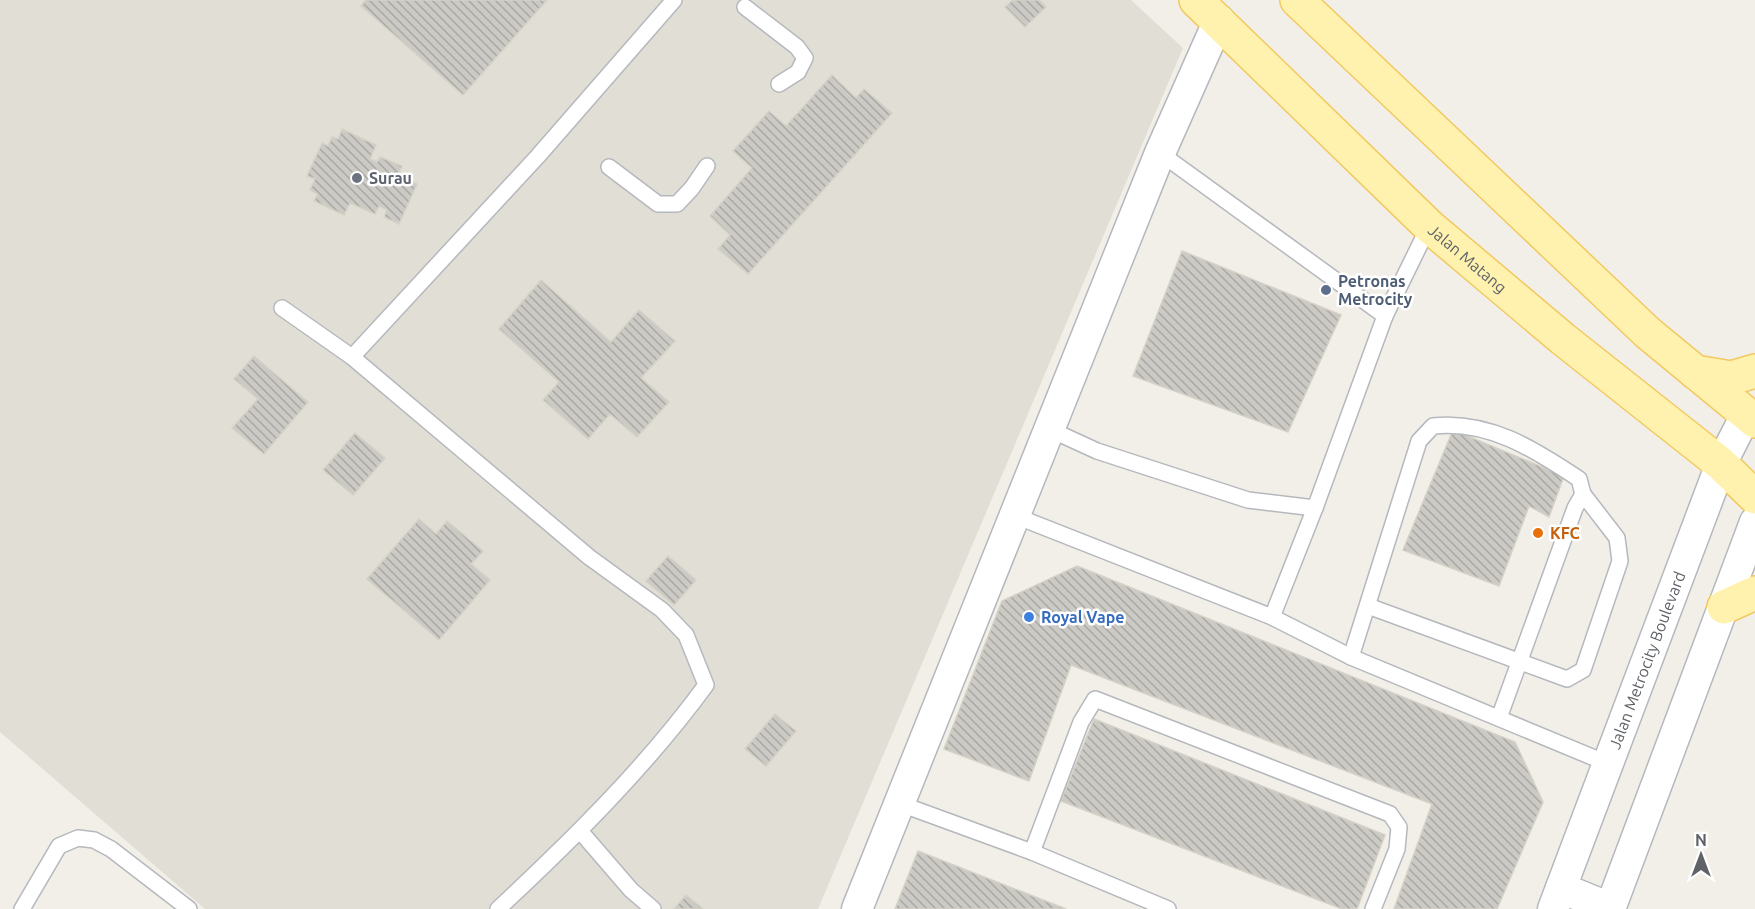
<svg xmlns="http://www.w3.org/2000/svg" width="1755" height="909" font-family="Ubuntu,sans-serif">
  <defs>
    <pattern id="building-back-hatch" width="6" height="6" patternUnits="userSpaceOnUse" patternTransform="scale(1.5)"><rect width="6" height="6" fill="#cccac5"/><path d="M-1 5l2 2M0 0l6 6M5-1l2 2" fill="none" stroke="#a9a8a4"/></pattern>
  </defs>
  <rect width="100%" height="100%" fill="#f1efe8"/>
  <polygon fill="#e1ded6" points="0,0 1131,0 1183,48 818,909 205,909 0,732"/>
  <g fill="url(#building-back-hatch)" stroke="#d6d1c6" stroke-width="1.5">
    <polygon points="366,0 547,0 463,95 361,6"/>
    <polygon points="1013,0 1039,0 1046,7 1025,27 1005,7"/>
    <polygon points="832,75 856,98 864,89 892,113 748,274 718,249 730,235 710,216 752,168 733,151 769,111 786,126"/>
    <polygon points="342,129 376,145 370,159 377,162 380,157 402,166 398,175 417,184 399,224 384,217 387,210 379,206 375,214 350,203 344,215 314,201 318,194 310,190 315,179 307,176 322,143 328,146 332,137 338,139"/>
    <polygon points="1182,251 1341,315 1288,432 1133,376"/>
    <polygon points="541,280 611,342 639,310 675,341 641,378 669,402 637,437 610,414 588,439 543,400 559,382 499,329"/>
    <polygon points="254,356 308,402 264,454 232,428 258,399 234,379"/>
    <polygon points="1453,430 1564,476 1549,517 1529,506 1499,586 1403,550"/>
    <polygon points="355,433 385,458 353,495 323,470"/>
    <polygon points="419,519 436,534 447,521 483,551 471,564 490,580 439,640 367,579"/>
    <polygon points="668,556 696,580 674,605 646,581"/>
    <polygon points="1077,566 1515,742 1543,802 1497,909 1394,909 1432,804 1071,665 1029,781 944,749 1002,601"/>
    <polygon points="775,714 796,731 766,766 745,749"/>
    <polygon points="1094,719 1385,835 1357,909 1342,909 1061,801"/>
    <polygon points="918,851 1066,909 895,909"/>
    <polygon points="686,895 703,909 674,909"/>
  </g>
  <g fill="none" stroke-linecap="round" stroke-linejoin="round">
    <g stroke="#b5b8bc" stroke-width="18">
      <g id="lane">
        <polyline points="745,7 797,47 805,58 798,72 779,84"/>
        <polyline points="1160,153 1385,316"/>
        <polyline points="609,167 658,204 677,204 692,188 707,166"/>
        <path d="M282,308L352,357L589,557L662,610L686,635L706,685C646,767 573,839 498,909"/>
        <polyline points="352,357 538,156 674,0"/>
        <polyline points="1049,429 1097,451 1248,500 1315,508 1385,316 1429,226"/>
        <polyline points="1013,515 1272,617 1351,657 1609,764"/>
        <polyline points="1368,606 1567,679 1583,670 1620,561 1617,538 1583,494"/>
        <polyline points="1272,617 1315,508"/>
        <path d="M1351,657L1419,441L1433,426C1489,420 1534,449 1579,479L1583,494L1575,508L1499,718"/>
        <polyline points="898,803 1032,852 1168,909"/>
        <polyline points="581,832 631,890 653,909"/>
        <polyline points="1032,852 1081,722 1095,699 1390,814 1399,827 1397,849 1373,909"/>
        <polyline points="22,909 59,846 78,838 94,840 111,849 189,909"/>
      </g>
    </g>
    <g stroke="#b5b8bc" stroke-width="33">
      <g id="street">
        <polyline points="1561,888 1610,908"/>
        <polyline points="857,909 1160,153 1219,20"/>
        <path id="s1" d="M1553,909L1721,464L1746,415"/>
        <polyline points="1610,909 1755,522"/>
      </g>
    </g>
    <g stroke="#f2c960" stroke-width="36">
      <g id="primary">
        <path id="s2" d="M1196,0L1429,226L1563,339L1721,464L1755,497"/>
        <polyline points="1297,0 1648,333 1755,421"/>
        <polyline points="1695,372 1731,378 1755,371"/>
        <polyline points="1724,607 1755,593"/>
      </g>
    </g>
    <use href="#lane" stroke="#fff" stroke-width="15"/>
    <use href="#street" stroke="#fff" stroke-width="30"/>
    <use href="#primary" stroke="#fff2af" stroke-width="33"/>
  </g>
  <circle fill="#6b7280" stroke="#fff" stroke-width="2" cx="357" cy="178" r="6"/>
  <circle fill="#5c6f8a" stroke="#fff" stroke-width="2" cx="1326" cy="290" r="6"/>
  <circle fill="#e8710a" stroke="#fff" stroke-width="2" cx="1538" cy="533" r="6"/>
  <circle fill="#3f7fe0" stroke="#fff" stroke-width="2" cx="1029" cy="617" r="6"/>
  <g text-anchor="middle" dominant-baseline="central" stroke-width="5" stroke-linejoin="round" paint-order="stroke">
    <g font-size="16" font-weight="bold" fill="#5b616d" stroke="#fff" text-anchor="start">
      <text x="369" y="178">Surau</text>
    </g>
    <g font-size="16" fill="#5f6368" stroke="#fff">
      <text stroke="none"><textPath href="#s2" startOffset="375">Jalan Matang</textPath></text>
      <text stroke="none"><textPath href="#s1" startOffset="266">Jalan Metrocity Boulevard</textPath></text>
    </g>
    <g font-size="16" font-weight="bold" fill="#4e5e75" stroke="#fff" text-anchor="start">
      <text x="1338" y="281">Petronas<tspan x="1338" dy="18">Metrocity</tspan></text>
    </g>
    <g font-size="16" font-weight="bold" fill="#c56008" stroke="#fff" text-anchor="start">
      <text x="1550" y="533">KFC</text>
    </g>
    <g font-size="16" font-weight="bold" fill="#366cbe" stroke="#fff" text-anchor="start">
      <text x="1041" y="617">Royal Vape</text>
    </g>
  </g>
  <g transform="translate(1701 855)" stroke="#ffffff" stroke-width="4.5" paint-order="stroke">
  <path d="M0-4.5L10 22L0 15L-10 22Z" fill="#5f6368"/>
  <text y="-9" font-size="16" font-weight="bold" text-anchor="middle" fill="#5f6368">N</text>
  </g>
</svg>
